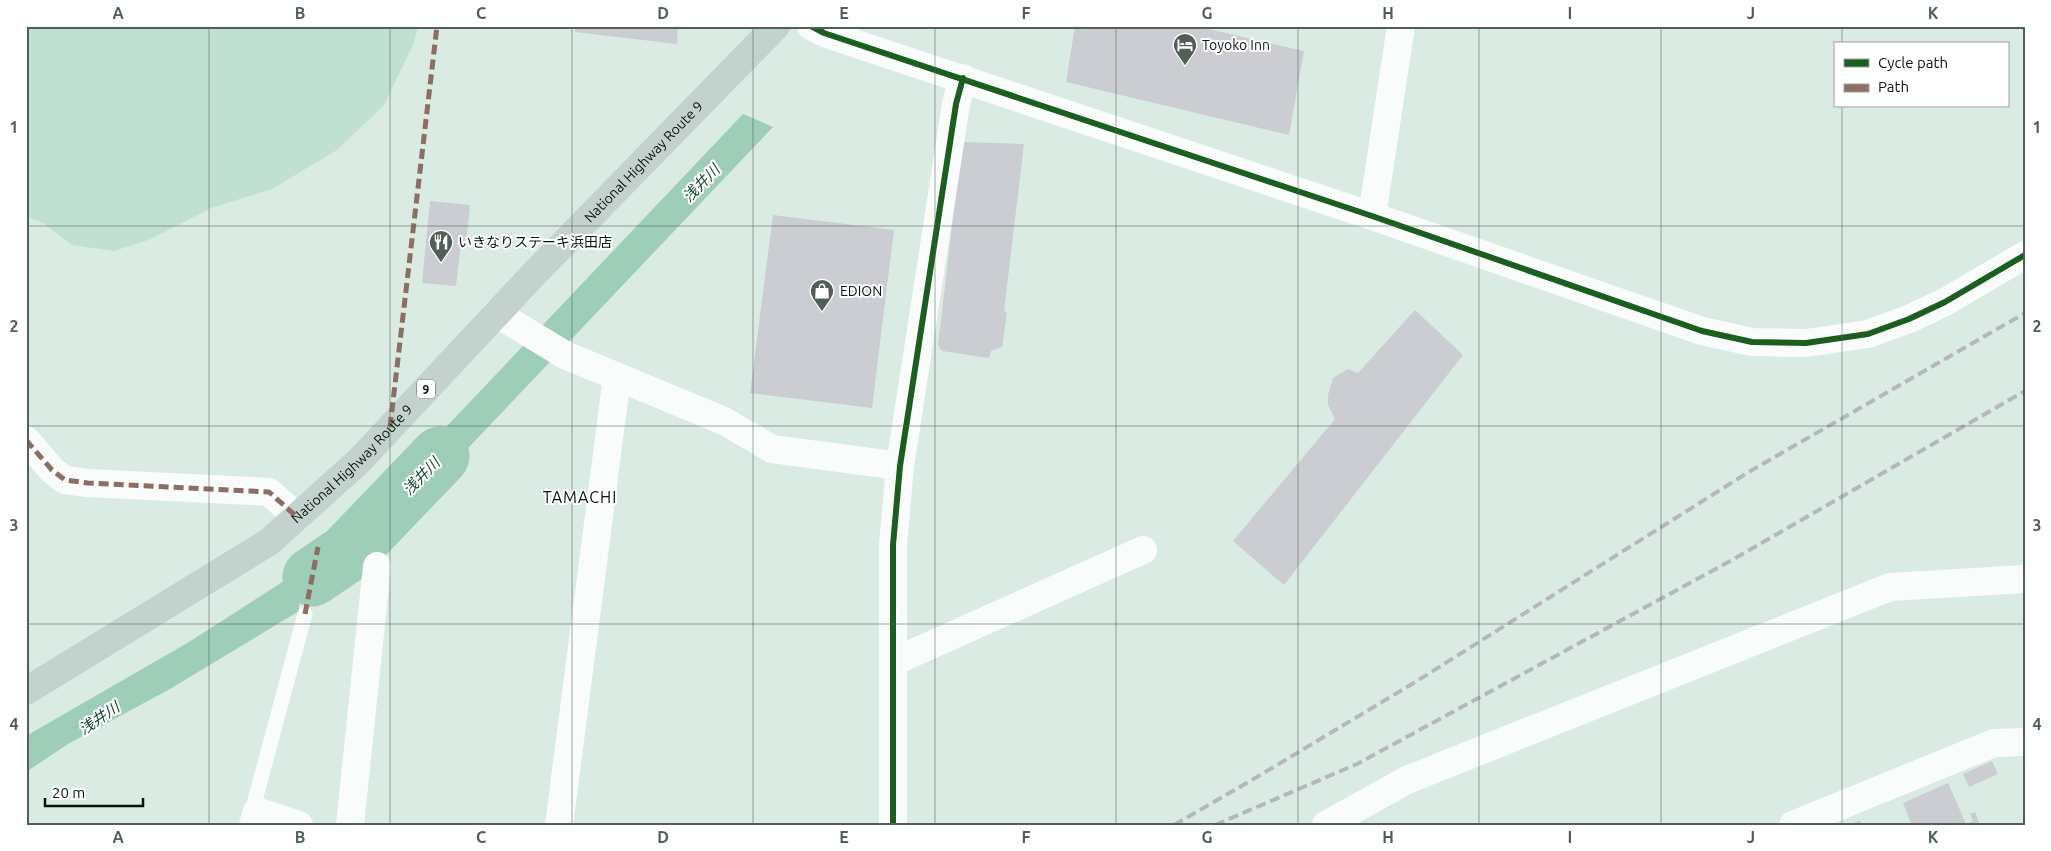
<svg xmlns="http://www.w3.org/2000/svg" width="2051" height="851" font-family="Ubuntu,'Noto Sans JP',sans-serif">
  <rect width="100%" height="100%" fill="#daebe3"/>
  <polygon fill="#c0e0d1" points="26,26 418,26 413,45 384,105 337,150 272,189 211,208 151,239 114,251 72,245 43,223 26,216"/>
  <g fill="#9ecdb8">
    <polygon points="743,114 773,127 394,526 374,503"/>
    <polygon points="364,513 384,535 319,599 170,689 68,744 26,772 26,736 189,642 298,572"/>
  </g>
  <g fill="#daebe3">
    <polygon points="374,500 397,526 395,528 392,528 372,505"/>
    <polygon points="363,511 366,511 386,534 384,539 361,513"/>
    <polygon points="326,545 314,604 298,614 305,562"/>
  </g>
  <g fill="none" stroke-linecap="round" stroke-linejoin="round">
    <polyline stroke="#9ecdb8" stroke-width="59" points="312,577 346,554 440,456"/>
  </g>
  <g fill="#cbcdd2">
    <polygon points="576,26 678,26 677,44 575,32"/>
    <polygon points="1075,26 1195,26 1304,51 1289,135 1066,82"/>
    <polygon points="962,142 1024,144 1004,311 1007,313 1002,347 991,351 989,358 942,351 938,345"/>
    <polygon points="430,201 470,205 466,243 461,242 456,286 422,283"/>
    <polygon points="773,215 894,230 872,408 750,393"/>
    <polygon points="1415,310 1463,355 1284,585 1233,541 1335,419 1328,405 1328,395 1333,378 1348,369 1358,373"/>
    <polygon points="1992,761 1998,774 1969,787 1963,774"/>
    <polygon points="1948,783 1966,824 1973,821 1970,814 1975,812 1980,825 1912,825 1903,803"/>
    <polygon points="1860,820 1862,825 1849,825"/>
  </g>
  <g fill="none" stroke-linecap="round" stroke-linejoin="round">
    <polyline stroke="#f9fcfb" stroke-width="15" points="257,811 254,804 305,614"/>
    <g stroke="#f9fcfb" stroke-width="28">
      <polyline points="1372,216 1401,26"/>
      <polyline points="496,313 565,355 724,421 772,449 900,466"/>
      <polyline points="26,440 52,470 65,480 88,483 269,492 297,517"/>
      <polyline points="893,662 1143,550"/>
      <polyline points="253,825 257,811 299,825"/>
      <polyline points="350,825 377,566"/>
      <polyline points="559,825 617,377"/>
      <polyline points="1326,825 1407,780 1890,587 2025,579"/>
      <polyline points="1793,825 1994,743 2025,742"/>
    </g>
    <g stroke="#f9fcfb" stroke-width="28">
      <polyline points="811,26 824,33 1372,216 1702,331 1752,342 1806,343 1868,334 1909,319 1945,302 2025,255"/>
      <polyline points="893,825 893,545 900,466 956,104 963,78"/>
    </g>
    <path stroke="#c4d2cd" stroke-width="28" id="s1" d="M26,691L269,542L359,461L532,276L776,26"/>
    <g stroke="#b5b8b7" stroke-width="4" stroke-dasharray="10 5" stroke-linecap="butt">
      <polyline points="1174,825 1257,777 1417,681 1747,473 2025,313"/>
      <polyline points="1215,825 1357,764 1734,559 2025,391"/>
    </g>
    <g stroke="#8d6e63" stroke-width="5" stroke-dasharray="10 5" stroke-linecap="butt">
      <polyline points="390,427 437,26"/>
      <polyline points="26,440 52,470 65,480 88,483 269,492 297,517"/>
      <polyline points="305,614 318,547"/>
    </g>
    <g stroke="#fff" stroke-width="9">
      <g id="cycleway">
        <polyline points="811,26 824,33 1372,216 1702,331 1752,342 1806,343 1868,334 1909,319 1945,302 2025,255"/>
        <polyline points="893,825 893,545 900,466 956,104 963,78"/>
      </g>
    </g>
    <use href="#cycleway" stroke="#1b5e20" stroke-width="6"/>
  </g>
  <path fill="none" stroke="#525f59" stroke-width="1" stroke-opacity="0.55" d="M209,26V825M390,26V825M572,26V825M753,26V825M935,26V825M1116,26V825M1298,26V825M1479,26V825M1661,26V825M1842,26V44M1842,106V825M26,226H2025M26,426H2025M26,624H2025"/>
  <defs>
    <g id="hotel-pin" transform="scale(1.25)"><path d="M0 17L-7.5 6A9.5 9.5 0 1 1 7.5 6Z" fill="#525f59" stroke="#fff"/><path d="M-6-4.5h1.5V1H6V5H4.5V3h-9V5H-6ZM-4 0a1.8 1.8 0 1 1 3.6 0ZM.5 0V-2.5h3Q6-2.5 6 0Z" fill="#fff"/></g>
    <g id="restaurant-pin" transform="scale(1.25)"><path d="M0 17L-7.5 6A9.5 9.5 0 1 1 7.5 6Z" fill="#525f59" stroke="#fff"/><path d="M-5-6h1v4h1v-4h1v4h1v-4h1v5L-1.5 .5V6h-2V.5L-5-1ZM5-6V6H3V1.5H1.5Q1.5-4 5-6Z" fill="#fff"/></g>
    <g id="shop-pin" transform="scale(1.25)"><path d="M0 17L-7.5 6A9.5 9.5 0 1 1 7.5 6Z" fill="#525f59" stroke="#fff"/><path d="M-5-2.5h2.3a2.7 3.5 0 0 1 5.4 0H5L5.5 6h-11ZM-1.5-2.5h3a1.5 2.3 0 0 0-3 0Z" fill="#fff"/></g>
  </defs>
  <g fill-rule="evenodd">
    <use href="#hotel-pin" x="1185" y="45"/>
    <use href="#restaurant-pin" x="441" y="242"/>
    <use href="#shop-pin" x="822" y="291"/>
  </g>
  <g text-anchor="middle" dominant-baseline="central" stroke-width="4" stroke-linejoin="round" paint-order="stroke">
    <rect fill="#fff" stroke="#535a56" stroke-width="1" x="417" y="379.5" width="18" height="19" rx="4"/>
    <g font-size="12" font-weight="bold" fill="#09130e">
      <text x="426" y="389">9</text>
    </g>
    <g font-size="14" fill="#09130e" stroke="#fff" text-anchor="start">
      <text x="1202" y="45">Toyoko Inn</text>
      <text x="458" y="242">いきなりステーキ浜田店</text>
      <text x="840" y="291">EDION</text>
    </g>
    <g font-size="14" fill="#09130e" stroke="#fff">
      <text stroke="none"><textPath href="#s1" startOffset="819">National Highway Route 9</textPath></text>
      <text stroke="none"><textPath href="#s1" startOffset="399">National Highway Route 9</textPath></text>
    </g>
    <g font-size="15" font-style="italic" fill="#134533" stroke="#fff">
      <text transform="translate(701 183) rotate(-46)">浅井川</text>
      <text transform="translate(421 476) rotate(-46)">浅井川</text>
      <text transform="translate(99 718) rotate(-34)">浅井川</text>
    </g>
    <g font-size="16" letter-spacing="1" fill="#09130e" stroke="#fff">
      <text x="580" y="497">TAMACHI</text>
    </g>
  </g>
  <rect width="2051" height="851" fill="none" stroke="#ffffff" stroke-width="55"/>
  <rect x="1834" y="42" width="175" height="65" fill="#ffffff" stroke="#9da19f"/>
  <rect x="1844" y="59" width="25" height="8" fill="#1b5e20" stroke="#9da19f"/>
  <text x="1878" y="68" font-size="15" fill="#09130e">Cycle path</text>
  <rect x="1844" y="84" width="25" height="8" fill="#8d6e63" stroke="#9da19f"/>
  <text x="1878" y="92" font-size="15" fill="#09130e">Path</text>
  <path d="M45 798v8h98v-8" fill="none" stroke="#09130e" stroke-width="2.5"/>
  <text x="52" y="798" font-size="15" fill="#09130e" stroke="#ffffff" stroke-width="4" paint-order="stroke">20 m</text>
  <rect x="28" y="28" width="1996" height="796" fill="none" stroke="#525f59" stroke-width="2"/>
  <g font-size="16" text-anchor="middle" font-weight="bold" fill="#525f59">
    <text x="118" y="19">A</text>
    <text x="300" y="19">B</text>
    <text x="481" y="19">C</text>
    <text x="663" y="19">D</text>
    <text x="844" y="19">E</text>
    <text x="1026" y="19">F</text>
    <text x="1207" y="19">G</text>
    <text x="1388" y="19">H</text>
    <text x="1570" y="19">I</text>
    <text x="1751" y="19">J</text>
    <text x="1933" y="19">K</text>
    <text x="14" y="133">1</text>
    <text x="2037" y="133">1</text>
    <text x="14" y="332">2</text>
    <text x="2037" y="332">2</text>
    <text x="14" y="531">3</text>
    <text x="2037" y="531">3</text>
    <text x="14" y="730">4</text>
    <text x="2037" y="730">4</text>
    <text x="118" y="843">A</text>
    <text x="300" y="843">B</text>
    <text x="481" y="843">C</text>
    <text x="663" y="843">D</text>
    <text x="844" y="843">E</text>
    <text x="1026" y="843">F</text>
    <text x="1207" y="843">G</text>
    <text x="1388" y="843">H</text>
    <text x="1570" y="843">I</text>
    <text x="1751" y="843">J</text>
    <text x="1933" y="843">K</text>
  </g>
</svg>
